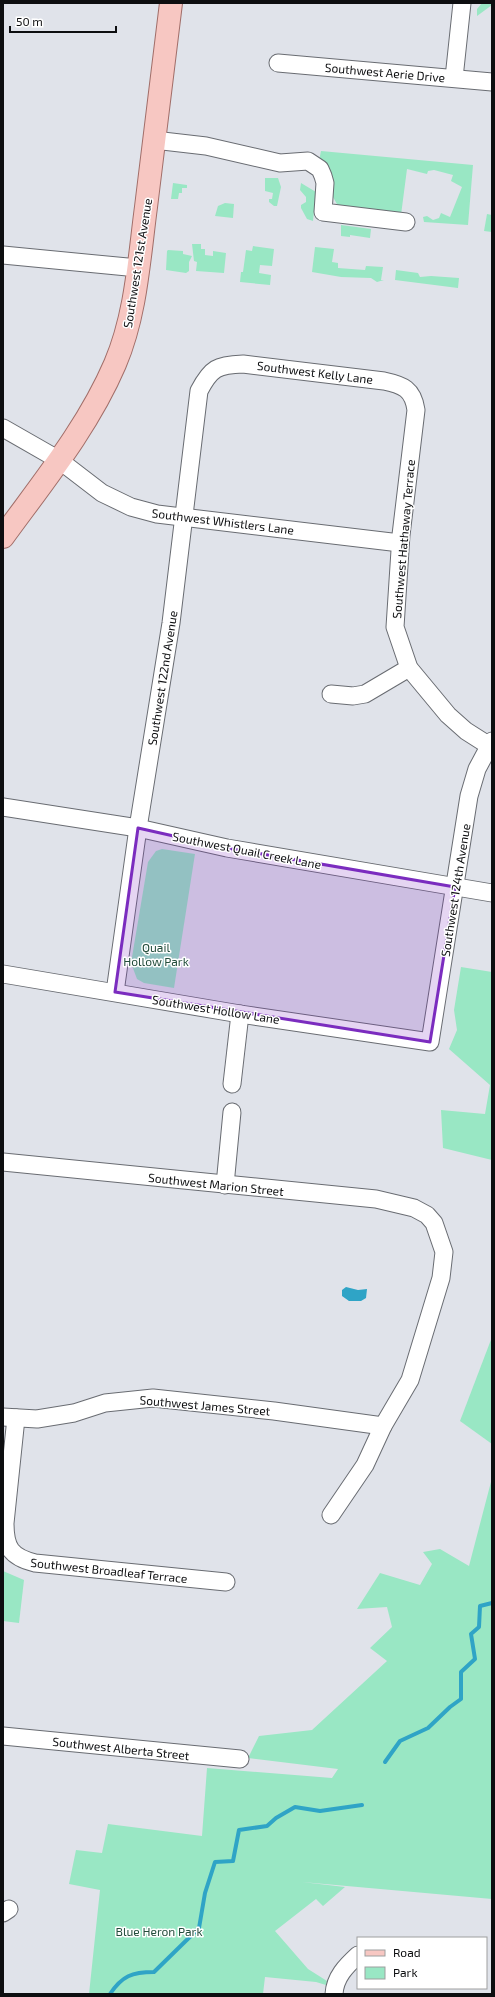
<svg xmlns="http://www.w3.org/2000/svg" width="495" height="1997" font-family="'Exo 2',sans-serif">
  <rect width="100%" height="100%" fill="#e0e3ea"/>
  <g fill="#99e7c4">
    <polygon points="482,3 492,3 492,5 477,16 477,9"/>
    <polygon points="321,151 473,165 468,225 424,222 423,217 427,216 433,220 439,218 441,213 450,217 462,187 451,181 453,175 434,170 428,171 427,174 407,169 401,215 338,206 333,197 333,182 319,161"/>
    <polygon points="265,178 278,178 281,187 277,206 274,206 269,202 269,199 272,199 273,193 265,191"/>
    <polygon points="173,183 187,185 187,188 182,188 182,193 179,193 178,199 171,199"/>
    <polygon points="301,183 316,192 313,221 307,219 301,208 301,205 306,202 306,197 300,190"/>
    <polygon points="225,203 234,204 233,218 215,216 218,206"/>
    <polygon points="487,214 492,215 492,232 484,231"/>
    <polygon points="341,225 371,229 370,238 350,235 350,237 341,236"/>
    <polygon points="192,244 201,244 201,249 205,249 205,255 213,256 213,251 226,253 224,273 196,271 197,262 194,261"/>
    <polygon points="253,246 274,249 272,266 260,265 259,273 271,275 270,285 240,282 241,272 243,272 246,250 252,251"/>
    <polygon points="315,247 334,249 332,262 338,263 338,268 365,270 366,266 383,267 381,280 384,280 377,282 371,278 341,277 312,272"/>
    <polygon points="168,250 183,251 183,254 192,256 189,262 189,271 186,273 166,270 167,251"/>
    <polygon points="396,270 418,273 420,277 431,276 459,278 458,288 395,280"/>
    <polygon points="162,849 195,854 174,988 144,983 137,979 131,963 148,862 156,851"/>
    <polygon points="461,967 492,972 492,1160 443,1148 441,1110 485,1114 490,1085 449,1049 457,1030 454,1010"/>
    <polygon points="492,1337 492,1444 460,1421"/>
    <polygon points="492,1478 492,1899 302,1882 345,1887 323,1906 316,1899 275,1931 308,1969 327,1981 326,1985 316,1982 265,1977 263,1994 89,1994 100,1890 69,1884 76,1850 102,1853 108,1824 202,1836 207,1768 332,1778 338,1769 248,1758 259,1736 312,1730 387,1661 370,1648 392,1627 387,1607 357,1609 380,1573 420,1585 432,1564 423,1552 440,1549 469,1566"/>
    <polygon points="3,1571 24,1580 19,1623 3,1621"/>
  </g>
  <polygon fill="#2fa4c6" points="346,1287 358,1290 367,1289 366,1298 361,1301 349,1301 342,1296 342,1290"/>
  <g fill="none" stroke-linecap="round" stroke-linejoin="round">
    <g stroke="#2fa4c6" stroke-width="4">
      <polyline points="385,1762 400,1741 428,1728 450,1707 461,1699 461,1672 475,1659 471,1634 479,1627 480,1606 492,1603"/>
      <path d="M110,1994C122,1976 132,1972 154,1972L199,1928L205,1893L215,1862L233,1861L239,1830L267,1826L276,1818L295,1807L320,1811L362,1805"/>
    </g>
    <g stroke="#696c72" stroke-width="19">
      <g id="minor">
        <polyline points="278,63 492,82"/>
        <polyline points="454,78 462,3"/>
        <polyline points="154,140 206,146 280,163 308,161 320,169 323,176 325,183 323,212 406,222"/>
        <polyline points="3,255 138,268"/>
        <polyline points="3,428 59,460 102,493 131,507 157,514 400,543"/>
        <polyline points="331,694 353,696 365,694 409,668"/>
        <polyline points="3,807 138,828 227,848 492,893"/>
        <polyline points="3,974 240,1014 430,1042 469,796 477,769 492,741"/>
        <path d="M115,992L138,828L171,623L199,391C211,368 217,365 243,364L384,381C403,385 413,389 416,410L401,535L395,627L409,668L448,715L466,731L488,745"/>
        <polyline points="232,1084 240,1014"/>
        <polyline points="3,1162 376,1199 414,1208 427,1215 434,1223 444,1252 441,1278 410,1380 383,1426 365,1465 331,1515"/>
        <polyline points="225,1185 232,1112"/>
        <polyline points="3,1417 37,1419 74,1413 105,1403 153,1398 274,1411 383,1426"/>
        <path d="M16,1418L5,1523C5,1548 11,1557 35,1563L226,1582"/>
        <polyline points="3,1736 240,1759"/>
        <polyline points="3,1913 9,1909"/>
        <path d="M334,1994C335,1977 346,1966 358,1955"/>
      </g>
    </g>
    <g stroke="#a16e69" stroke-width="24">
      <path id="major" d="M3,537C43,482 88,427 115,364C136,315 139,260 146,207C154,139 163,71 171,3"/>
    </g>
    <use href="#minor" stroke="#fff" stroke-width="17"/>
    <use href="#major" stroke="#f7c7c2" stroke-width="22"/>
  </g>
  <path fill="#7b2cbf" fill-opacity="0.2" stroke="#7b2cbf" stroke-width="3" stroke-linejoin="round" d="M138,828L227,848L455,887L430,1042L115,992Z"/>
  <g text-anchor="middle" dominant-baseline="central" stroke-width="3" stroke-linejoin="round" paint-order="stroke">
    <g font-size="12" fill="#0d0e10" stroke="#fff">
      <text transform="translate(385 72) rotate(5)">Southwest Aerie Drive</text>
      <text transform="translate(137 263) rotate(-81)">Southwest 121st Avenue</text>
      <text transform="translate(315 372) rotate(7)">Southwest Kelly Lane</text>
      <text transform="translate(223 521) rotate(7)">Southwest Whistlers Lane</text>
      <text transform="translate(403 539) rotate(-85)">Southwest Hathaway Terrace</text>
      <text transform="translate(162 678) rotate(-81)">Southwest 122nd Avenue</text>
      <text transform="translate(247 850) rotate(11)">Southwest Quail Creek Lane</text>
      <text transform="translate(455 890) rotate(-81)">Southwest 124th Avenue</text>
      <text transform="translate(216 1009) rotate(9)">Southwest Hollow Lane</text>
      <text transform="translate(216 1184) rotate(6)">Southwest Marion Street</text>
      <text transform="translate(205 1405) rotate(5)">Southwest James Street</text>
      <text transform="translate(109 1570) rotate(6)">Southwest Broadleaf Terrace</text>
      <text transform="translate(121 1748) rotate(6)">Southwest Alberta Street</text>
    </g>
    <g font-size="12" fill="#234d3c" stroke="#fff">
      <text x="156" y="947">Quail<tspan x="156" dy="14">Hollow Park</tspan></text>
      <text x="159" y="1931">Blue Heron Park</text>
    </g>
  </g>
  <rect width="495" height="1997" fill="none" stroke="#0d0e10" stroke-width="8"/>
  <rect x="357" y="1937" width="130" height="52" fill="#ffffff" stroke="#9e9f9f"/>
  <rect x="365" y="1950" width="20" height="6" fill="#f7c7c2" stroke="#9e9f9f"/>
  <text x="393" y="1957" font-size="12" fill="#0d0e10">Road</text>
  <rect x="365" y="1967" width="20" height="12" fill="#99e7c4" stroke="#9e9f9f"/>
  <text x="393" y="1977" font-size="12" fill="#0d0e10">Park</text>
  <path d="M10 26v6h106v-6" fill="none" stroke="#0d0e10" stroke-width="2"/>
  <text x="16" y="26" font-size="12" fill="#0d0e10" stroke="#ffffff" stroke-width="3" paint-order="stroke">50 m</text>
</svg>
